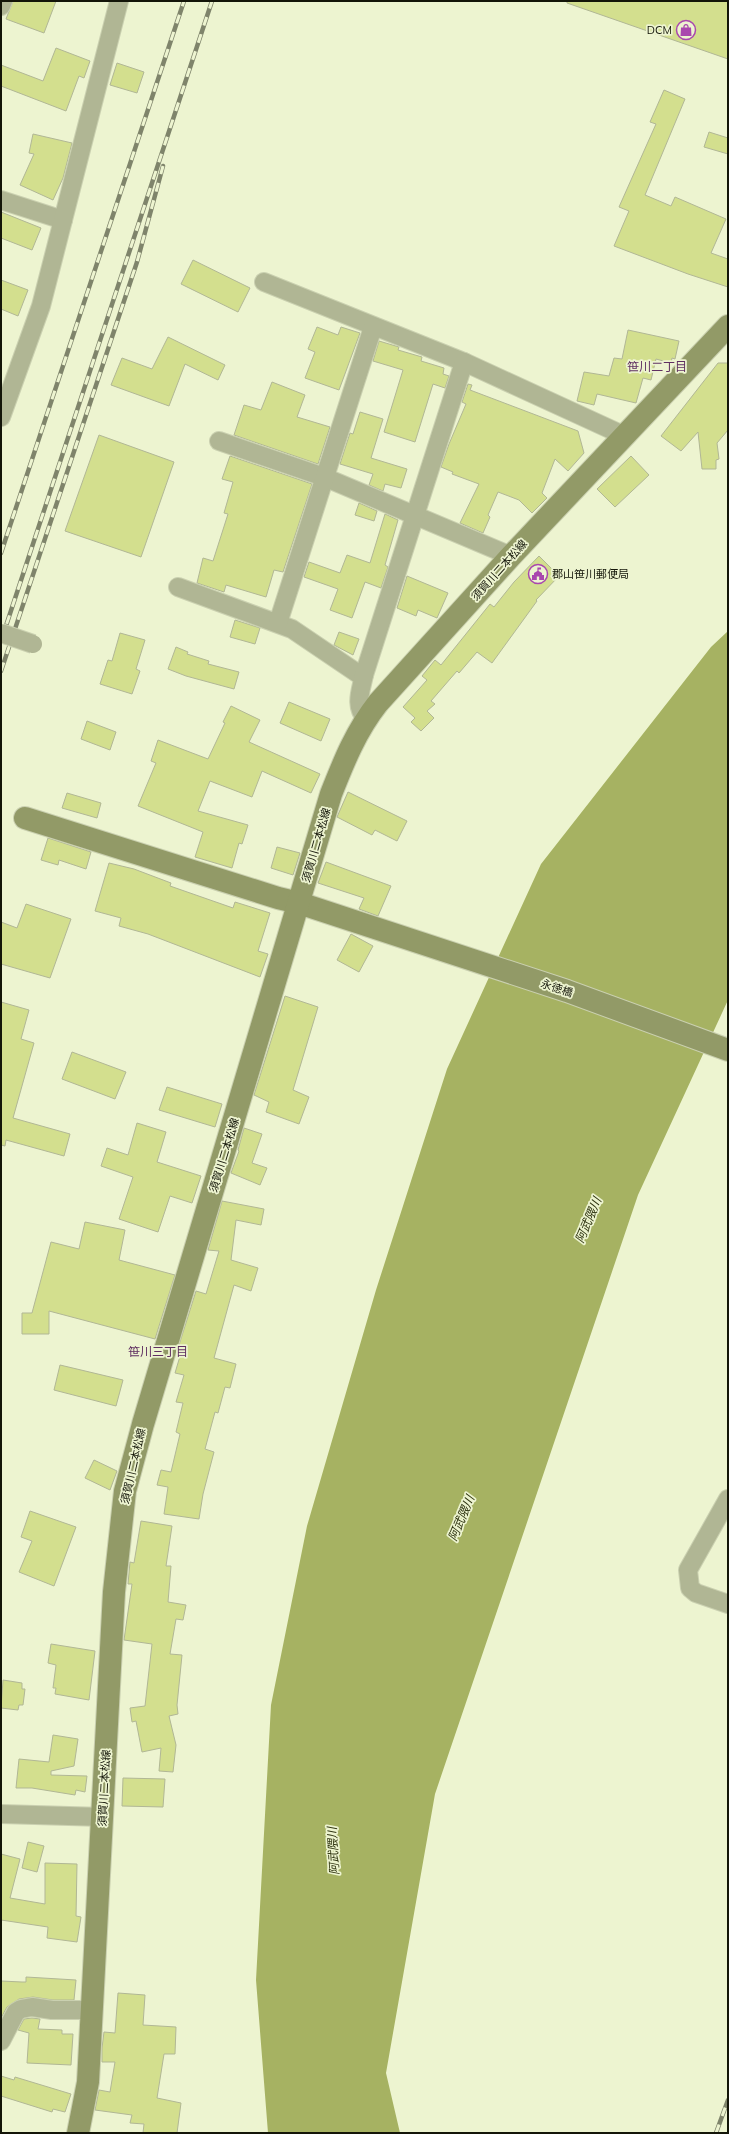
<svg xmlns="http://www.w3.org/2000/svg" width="729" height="2134" font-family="Mulish,'Noto Sans JP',sans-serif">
  <rect width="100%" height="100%" fill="#edf4d0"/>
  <polygon fill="#a6b262" points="728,631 728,1000 638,1195 435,1794 386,2073 400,2133 268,2133 256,1980 271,1705 307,1526 376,1290 447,1069 541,864 711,647"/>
  <g fill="#d3df8e" stroke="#b1b795">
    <polygon points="13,1 56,1 44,33 6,19"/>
    <polygon points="567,1 728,1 728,59 567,3"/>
    <polygon points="56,48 90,61 84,78 79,76 66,111 1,86 1,65 43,81"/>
    <polygon points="117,63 144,72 137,93 110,85"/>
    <polygon points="664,90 685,99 645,195 671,206 675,197 726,219 711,253 728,259 728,287 688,274 614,246 629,211 619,207 656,124 650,122"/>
    <polygon points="709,132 728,138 728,154 704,147"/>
    <polygon points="33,134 72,143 63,178 53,200 20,185 34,154 29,153"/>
    <polygon points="1,212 41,228 32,250 1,238"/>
    <polygon points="193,260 250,288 238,312 181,284"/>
    <polygon points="1,280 28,290 18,316 1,309"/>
    <polygon points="317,327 338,335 341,327 360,333 339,390 305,378 315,352 308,349"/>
    <polygon points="628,330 679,341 675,359 672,358 671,363 656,359 651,380 643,378 636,403 597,394 594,405 577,401 584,372 609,376 614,358 622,359"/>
    <polygon points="168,337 225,365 218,380 185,364 169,406 111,385 122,358 152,369"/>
    <polygon points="379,341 399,347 398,350 422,357 421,361 444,368 443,374 449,376 445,388 433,384 415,442 384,432 403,370 373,361"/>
    <polygon points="718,363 728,363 728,430 717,443 719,459 716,460 716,469 702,469 698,432 681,451 661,436"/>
    <polygon points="272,382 305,395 297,417 330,427 318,464 234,435 244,405 261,410"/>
    <polygon points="468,384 472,385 470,390 578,431 584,453 568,471 555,459 542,493 547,498 532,513 519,500 498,492 488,515 490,517 483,533 460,523 479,484 452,474 453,472 441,467 449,444 466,404 462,402"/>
    <polygon points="360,412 383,419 371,458 407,469 401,488 385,484 383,491 369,485 373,474 340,464 350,433 353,434"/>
    <polygon points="99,435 174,462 141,557 65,531"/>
    <polygon points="230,456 312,484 283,572 274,570 266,597 226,585 224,592 197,583 203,558 213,561 228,514 224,513 233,482 222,479"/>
    <polygon points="631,456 649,475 615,507 597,489"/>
    <polygon points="359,503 377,511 374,521 355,515"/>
    <polygon points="385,514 398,520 385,565 388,567 381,588 365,582 352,618 330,610 338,589 304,577 309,562 340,573 347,555 370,563"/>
    <polygon points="539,556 559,576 536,600 537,601 492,663 477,652 459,673 457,671 431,701 435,704 427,711 434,718 421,731 411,722 415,718 403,707 427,680 422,676 435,660 441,665 490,604 494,607 514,582"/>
    <polygon points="407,576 448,593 437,618 418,610 416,616 397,608"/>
    <polygon points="235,620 260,628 255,644 230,637"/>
    <polygon points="339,632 359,639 353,655 334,645"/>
    <polygon points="120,633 145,640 136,669 140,671 132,694 100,684 108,660 112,661"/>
    <polygon points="176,647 188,652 187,654 209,661 208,664 239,672 234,689 186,676 168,669"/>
    <polygon points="289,702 330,719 321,741 280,723"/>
    <polygon points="231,706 260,720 249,742 320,774 311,793 262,771 252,797 210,781 198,811 248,825 242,844 239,843 232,868 195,857 203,832 138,806 156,763 151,761 158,740 208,759 225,723 223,722"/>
    <polygon points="87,721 116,732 110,750 81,739"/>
    <polygon points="348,792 407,821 397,841 375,830 372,835 337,817"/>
    <polygon points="67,793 101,803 97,818 62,808"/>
    <polygon points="48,838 91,852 86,869 59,860 58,865 41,860"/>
    <polygon points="277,847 300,853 293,875 271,868"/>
    <polygon points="326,862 391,886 378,916 359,909 364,898 318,883"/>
    <polygon points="109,863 134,869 171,883 170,886 233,908 235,902 270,913 258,951 268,954 260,977 148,934 119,926 121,918 95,911"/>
    <polygon points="26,904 71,919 50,978 1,964 1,922 17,928"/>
    <polygon points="351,934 373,946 359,972 337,960"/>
    <polygon points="285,996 318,1007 293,1090 309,1097 299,1124 266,1112 269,1102 254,1095"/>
    <polygon points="1,1002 29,1010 21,1039 34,1043 13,1118 70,1134 64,1156 6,1140 5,1146 1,1145"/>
    <polygon points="72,1052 126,1072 115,1099 62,1079"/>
    <polygon points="167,1087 222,1104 215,1127 159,1110"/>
    <polygon points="137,1123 166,1132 157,1162 201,1176 192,1203 170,1196 158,1232 119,1219 133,1177 101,1166 107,1148 128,1155"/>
    <polygon points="244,1128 262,1134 252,1163 267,1168 260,1185 231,1173 239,1151 238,1150"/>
    <polygon points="222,1201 264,1209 261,1225 236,1220 231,1260 258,1268 251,1291 234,1285 214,1358 236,1364 230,1388 225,1387 218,1413 215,1412 205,1449 214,1452 203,1494 199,1519 164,1514 168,1487 157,1485 161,1470 171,1472 180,1434 176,1432 183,1403 176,1402 184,1375 175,1373 183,1346 179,1345 196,1291 206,1294 219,1251 208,1250"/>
    <polygon points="85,1222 125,1230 119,1260 175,1275 155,1339 49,1311 49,1334 22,1334 22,1313 32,1313 51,1242 79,1249"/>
    <polygon points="60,1365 123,1380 116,1406 54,1390"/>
    <polygon points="94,1460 117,1471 110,1490 85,1478"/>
    <polygon points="30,1511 76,1527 54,1586 19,1572 32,1541 21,1537"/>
    <polygon points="141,1521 172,1526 166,1566 171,1566 168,1602 186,1605 183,1620 176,1619 170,1654 182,1655 177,1705 178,1714 169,1716 176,1745 173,1772 159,1771 161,1748 142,1752 136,1721 132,1722 130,1708 145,1706 152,1644 124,1640 132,1584 128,1584 130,1562 134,1563"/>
    <polygon points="51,1644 95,1651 89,1700 55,1694 56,1688 53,1688 56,1665 48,1663"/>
    <polygon points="3,1680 22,1683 22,1689 25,1689 23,1705 19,1705 18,1710 1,1708"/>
    <polygon points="53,1735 78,1739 74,1766 51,1771 51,1775 87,1776 85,1792 76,1790 75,1795 32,1788 16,1788 19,1759 49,1762"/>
    <polygon points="123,1778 165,1779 163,1807 122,1806"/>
    <polygon points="28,1842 44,1846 37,1872 22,1868"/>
    <polygon points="1,1854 20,1859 10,1898 45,1904 45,1863 77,1864 76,1916 81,1917 77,1942 47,1938 48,1927 1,1920"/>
    <polygon points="26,1977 76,1980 74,2000 53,2000 33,1997 19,1999 7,2007 1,2018 1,1981 22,1982 26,1982"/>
    <polygon points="118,1993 145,1995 143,2025 176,2027 175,2054 164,2054 157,2098 181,2103 177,2133 143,2133 144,2124 130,2123 132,2115 95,2110 99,2090 110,2092 115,2062 102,2062 102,2048 104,2032 115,2033"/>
    <polygon points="32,2018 40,2019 38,2029 62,2030 62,2034 73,2034 71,2065 27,2063 29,2033 18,2030 24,2019"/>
    <polygon points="1,2076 14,2080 15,2077 71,2094 65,2112 53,2109 52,2112 1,2096"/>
  </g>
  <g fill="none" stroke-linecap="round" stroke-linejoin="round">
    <g stroke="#cad0b0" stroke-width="20">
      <g id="street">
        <polyline points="1,6 3,1"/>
        <polyline points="1,200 63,220"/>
        <polyline points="264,282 464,362 625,436"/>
        <polyline points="1,417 41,306 119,1"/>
        <polyline points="219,441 324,477 511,556"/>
        <polyline points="178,587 292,629 357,673 364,675"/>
        <polyline points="278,623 373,327"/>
        <path d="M366,719C354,705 361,691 364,675L464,362"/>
        <polyline points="728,1499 688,1570 690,1588 696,1593 728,1604"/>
        <polyline points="1,1814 103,1817"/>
        <polyline points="1,2041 16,2012 21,2009 32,2007 52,2010 91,2010"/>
      </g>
    </g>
    <g stroke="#cad0b0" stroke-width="24">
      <g id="secondary">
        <polyline points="25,818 278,898 299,903 567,991 728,1050"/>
        <path d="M78,2133L88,2082L114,1592L125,1491L143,1424L331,794C344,761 356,731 378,703L511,556L728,326"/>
      </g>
    </g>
    <use href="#street" stroke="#b0b694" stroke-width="18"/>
    <use href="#secondary" stroke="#929a67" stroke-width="22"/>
    <g stroke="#7f846b" stroke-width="4.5">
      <g id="rail">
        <polyline points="1,553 184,1"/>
        <polyline points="1,641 212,1"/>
        <polyline points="1,671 137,262 163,166"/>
        <polyline points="716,2133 728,2100"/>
      </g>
    </g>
    <use href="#rail" stroke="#edf4d0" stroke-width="3" stroke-dasharray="9" stroke-linecap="butt"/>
    <g stroke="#cad0b0" stroke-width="20" stroke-linecap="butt">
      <polyline id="street-bridge" points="1,633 33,644"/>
    </g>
    <use href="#street-bridge" stroke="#b0b694" stroke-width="18"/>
  </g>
  <defs>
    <g id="shop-ring" transform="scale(1)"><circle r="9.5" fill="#edf4d0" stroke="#a947ae" stroke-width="1.5"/><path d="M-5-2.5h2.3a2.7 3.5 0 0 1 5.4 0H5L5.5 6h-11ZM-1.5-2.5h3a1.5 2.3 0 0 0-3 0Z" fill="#a947ae"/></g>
    <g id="civic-ring" transform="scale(1)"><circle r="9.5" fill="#edf4d0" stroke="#a947ae" stroke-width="1.5"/><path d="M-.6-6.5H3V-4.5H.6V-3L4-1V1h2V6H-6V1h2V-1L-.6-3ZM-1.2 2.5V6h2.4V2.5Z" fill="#a947ae"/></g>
  </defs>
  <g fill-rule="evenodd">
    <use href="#shop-ring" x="686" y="30"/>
    <use href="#civic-ring" x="538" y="574"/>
  </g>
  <g text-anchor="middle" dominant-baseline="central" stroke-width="3.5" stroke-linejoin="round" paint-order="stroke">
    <g font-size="11" fill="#131508" stroke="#edf4d0" text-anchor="end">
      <text x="672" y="30">DCM</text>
      <text x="552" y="574" text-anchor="start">郡山笹川郵便局</text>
    </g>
    <g font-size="11" fill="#131508" stroke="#edf4d0">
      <text transform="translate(499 570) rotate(-48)">須賀川二本松線</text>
      <text transform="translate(316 845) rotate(-74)">須賀川二本松線</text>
      <text transform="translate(557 988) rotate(19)">永徳橋</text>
      <text transform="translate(224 1155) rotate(-73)">須賀川二本松線</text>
      <text transform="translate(133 1466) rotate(-77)">須賀川二本松線</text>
      <text transform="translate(104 1788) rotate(-87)">須賀川二本松線</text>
    </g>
    <g font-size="12" fill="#5f2f61" stroke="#edf4d0">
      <text x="657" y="366">笹川二丁目</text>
      <text x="158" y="1351">笹川三丁目</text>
    </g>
    <g font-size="12" font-style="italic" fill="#2e3310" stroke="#edf4d0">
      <text transform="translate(588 1220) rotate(-67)">阿武隈川</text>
      <text transform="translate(461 1518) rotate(-67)">阿武隈川</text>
      <text transform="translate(333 1851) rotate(-93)">阿武隈川</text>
    </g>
  </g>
  <rect width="729" height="2134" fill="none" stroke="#131508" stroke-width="4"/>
</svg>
